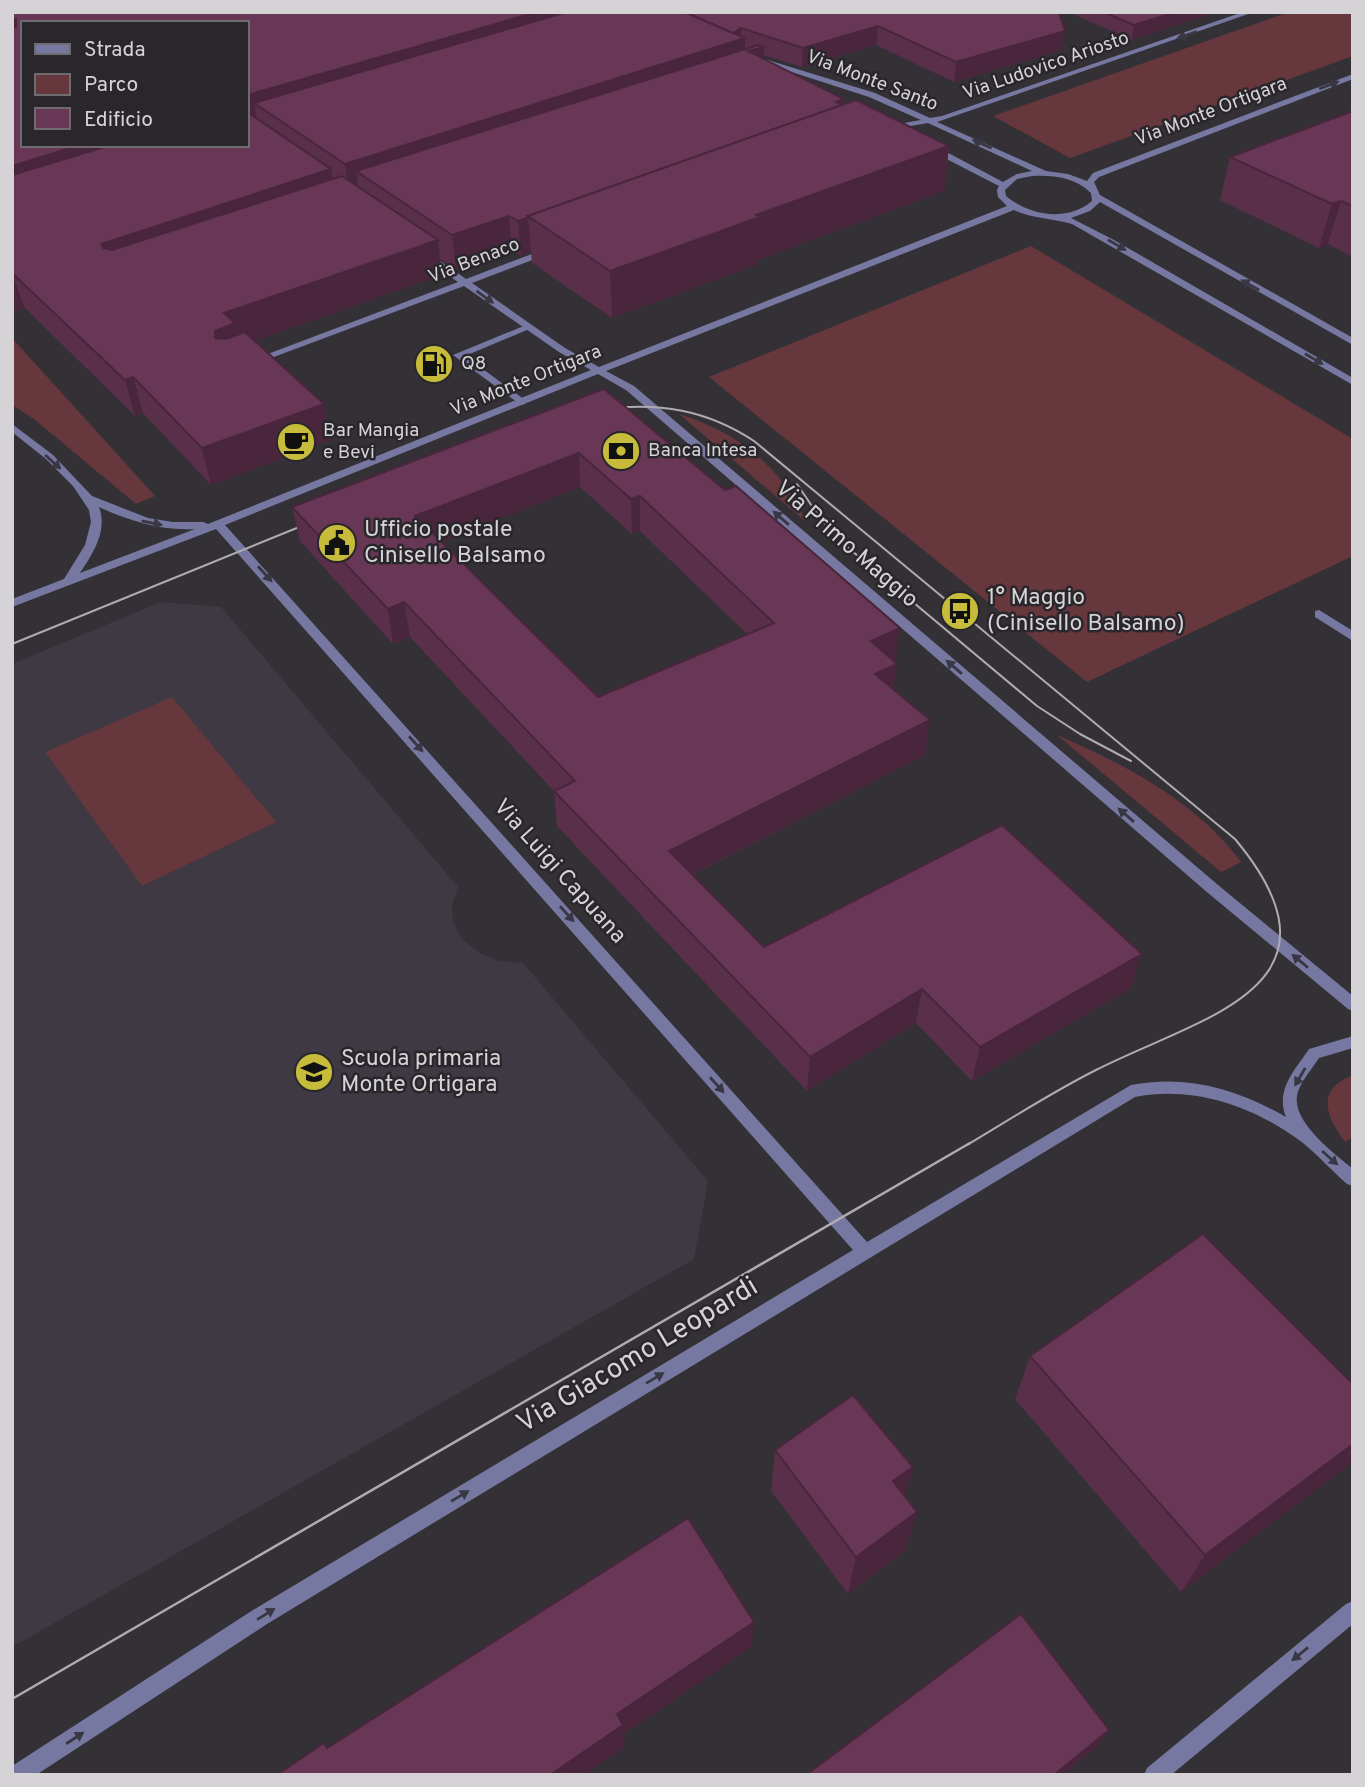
<svg xmlns="http://www.w3.org/2000/svg" width="1365" height="1787" font-family="Overpass,sans-serif">
  <rect width="100%" height="100%" fill="#343136"/>
  <polygon fill="#3f3943" points="161,602 221,607 458,887 452,905 453,922 462,939 479,953 499,961 523,963 708,1181 694,1259 12,1647 12,664"/>
  <g fill="#66373c">
    <polygon points="1289,12 1353,12 1353,56 1070,158 993,116"/>
    <polygon points="1031,246 1353,439 1353,556 1087,682 709,377"/>
    <polygon points="12,338 155,496 136,504 34,419 12,405"/>
    <path d="M679,414C735,431 783,467 806,522Z"/>
    <polygon points="172,697 276,822 142,886 45,752"/>
    <path d="M1057,735C1124,764 1196,801 1241,862L1221,872Z"/>
    <path d="M1353,1075V1137L1345,1142C1326,1116 1315,1090 1353,1075Z"/>
  </g>
  <g fill="none" stroke-linecap="round" stroke-linejoin="round">
    <polygon fill="#7778a2" fill-rule="evenodd" points="526,325 534,327 465,356 525,400 525,404 521,405 453,355"/>
    <g fill="#7778a2" fill-rule="evenodd">
      <path d="M1243,12H1254L937,122L1046,171L1068,174L1087,181L1093,173L1353,74V79L1099,177L1094,182L1100,195L1353,338V345L1100,202L1090,211L1071,218L1114,240L1353,378V385L1072,224C1053,218 1032,219 1014,210L606,371L634,386L1218,885L1353,996V1011L1348,1009L1208,893L626,390L598,374L225,525L867,1242L1131,1085C1187,1074 1237,1089 1286,1117C1275,1090 1295,1070 1309,1049L1353,1036V1048L1319,1058C1312,1069 1299,1083 1297,1096C1293,1123 1334,1153 1353,1169V1186L1347,1184C1332,1171 1318,1155 1303,1143C1256,1107 1194,1085 1135,1097L267,1624L36,1775H12V1766L253,1610L853,1250L216,529L12,607V599L64,579L85,545L91,522L89,510L73,486L46,459L12,432V424L53,455L92,496L148,518L173,522H203L208,524L591,370L559,352L464,286L255,364L247,362L458,282L424,258V254H430L466,279L545,249H551V253L472,283L565,348L599,367L1007,206L998,197L997,190L999,186L931,151V147H937L1003,182L1017,174L1032,171L928,123L887,130V126L921,120L869,97L748,58V54L875,93L930,118L942,116ZM1032,176C1053,175 1075,177 1091,193L1092,201C1067,222 1030,216 1006,196L1005,190L1017,179ZM99,507C129,521 162,531 195,529L80,573C93,553 108,531 99,507Z"/>
      <polygon points="1319,610 1353,631 1353,641 1315,617 1315,611"/>
      <polygon points="1353,1601 1353,1624 1171,1775 1144,1775 1147,1768 1346,1604"/>
    </g>
    <g stroke="#aeacaf" stroke-width="2">
      <path d="M604,409C659,402 707,410 754,441L1235,839C1359,988 1199,1017 1096,1070C1052,1092 1009,1120 967,1145"/>
      <polyline points="797,484 820,518 840,541 1037,706 1080,734 1131,761"/>
      <polyline points="12,644 314,521"/>
    </g>
    <polyline stroke="#aeacaf" stroke-width="2.5" points="12,1699 970,1143"/>
  </g>
  <g fill="#592f4a" fill-rule="evenodd">
    <path d="M12,12H1059L1065,31L1062,50L954,82L876,45L802,67L763,55V59L844,99V104L949,146L944,191L758,260V264L612,318L532,263L531,252L521,256L512,250L456,270L440,259L442,275L254,341L331,440L211,485L143,413L135,416L24,307L15,311L12,308ZM247,23V145H23Z"/>
    <polygon points="1068,12 1217,12 1132,40"/>
    <polygon points="1353,111 1353,257 1328,244 1319,248 1220,200 1230,157"/>
    <path d="M604,389L895,663L893,689L925,755L692,875L764,947L1131,988L972,1081L916,1023L807,1091L557,826L554,791L410,637L393,644L300,541L292,507ZM580,487L632,534L640,531L747,634L598,697L441,542Z"/>
    <polygon points="1030,1356 1353,1384 1181,1592 1015,1399"/>
    <polygon points="775,1450 905,1497 906,1550 848,1594 771,1491"/>
  </g>
  <g fill="#49263c">
    <polygon points="537,12 600,12 254,103 258,126 247,129 247,95"/>
    <polygon points="1176,12 1217,12 1132,40 1134,25"/>
    <polygon points="16,19 23,44 12,53 12,20"/>
    <polygon points="878,26 876,45 802,67 803,48"/>
    <polygon points="741,28 741,39 745,38 744,70 356,171 359,195 350,198 345,164 731,33"/>
    <polygon points="1065,31 1062,50 954,82 956,62"/>
    <polygon points="764,47 763,78 748,51"/>
    <polygon points="844,99 842,131 836,102"/>
    <polygon points="80,145 195,145 12,201 12,166"/>
    <polygon points="949,146 944,191 758,260 758,264 612,318 610,271 756,215"/>
    <polygon points="331,169 336,202 111,279 101,244"/>
    <polygon points="1341,201 1328,244 1319,248 1332,204"/>
    <polygon points="509,216 512,250 456,270 452,235"/>
    <polygon points="528,218 531,252 521,256 518,221"/>
    <polygon points="438,240 442,275 240,346 215,338 215,331 224,313"/>
    <polygon points="12,273 24,307 15,311 12,303"/>
    <polygon points="133,377 143,413 135,416 125,380"/>
    <polygon points="324,404 331,440 211,485 202,448"/>
    <polygon points="579,453 580,487 420,551 415,516"/>
    <polygon points="640,496 640,531 632,534 631,499"/>
    <polygon points="404,602 410,637 393,644 388,609"/>
    <polygon points="900,628 895,663 871,641"/>
    <polygon points="897,664 892,699 875,674"/>
    <polygon points="930,720 925,755 669,886 669,851"/>
    <polygon points="1142,954 1131,988 972,1081 980,1047"/>
    <polygon points="922,989 916,1023 807,1091 810,1057"/>
    <polygon points="1353,1444 1353,1462 1181,1592 1205,1555"/>
    <polygon points="913,1467 902,1507 893,1481"/>
    <polygon points="917,1512 906,1550 848,1594 856,1557"/>
    <polygon points="754,1622 752,1647 624,1734 625,1747 585,1775 550,1775 617,1714"/>
    <polygon points="1109,1730 1098,1746 1063,1775 1054,1775"/>
  </g>
  <g fill="#683756" stroke="#49263c" stroke-width="2" fill-rule="evenodd">
    <polygon points="12,12 537,12 247,95 247,23 23,23 23,145 80,145 12,166 12,28 16,27 16,19 12,20"/>
    <polygon points="567,12 685,12 745,38 345,164 254,103"/>
    <polygon points="685,12 1059,12 1065,31 956,62 878,26 803,48 741,28 733,33"/>
    <polygon points="1103,12 1176,12 1134,25"/>
    <polygon points="758,45 764,47 748,51 844,99 836,102 842,105 528,216 530,217 518,221 509,216 452,235 356,171"/>
    <polygon points="856,100 949,146 756,215 760,217 610,271 528,216"/>
    <polygon points="1353,111 1353,206 1341,201 1332,204 1230,157"/>
    <polygon points="247,112 331,169 101,244 103,248 112,250 342,176 438,240 224,313 235,323 215,331 215,338 226,339 245,332 324,404 202,448 133,377 125,380 12,273 12,175 111,145 247,145"/>
    <path d="M604,389L725,490L736,486L900,628L871,641L897,664L875,674L930,720L669,851L764,947L1002,825L1142,954L980,1047L922,989L810,1057L554,791L575,781L404,602L388,609L292,507ZM579,453L631,499L640,496L774,623L598,697L415,516Z"/>
    <polygon points="1203,1234 1353,1384 1353,1444 1205,1555 1030,1356"/>
    <polygon points="853,1395 913,1467 893,1481 917,1512 856,1557 775,1450"/>
    <polygon points="688,1518 754,1622 617,1714 623,1725 550,1775 277,1775 324,1743 327,1748"/>
    <polygon points="1021,1614 1109,1730 1054,1775 806,1775"/>
  </g>
  <defs><path id="oneway-solid" d="M-6-.8H1V-3.2L6.5 0L1 3.2V.8H-6Z" transform="scale(1.75)"/></defs>
  <g fill="#393744">
    <use href="#oneway-solid" transform="translate(1187 35) rotate(161)"/>
    <use href="#oneway-solid" transform="translate(1329 85) rotate(-21)"/>
    <use href="#oneway-solid" transform="translate(982 144) rotate(-156)"/>
    <use href="#oneway-solid" transform="translate(1117 245) rotate(30)"/>
    <use href="#oneway-solid" transform="translate(1250 285) rotate(-151)"/>
    <use href="#oneway-solid" transform="translate(485 297) rotate(36)"/>
    <use href="#oneway-solid" transform="translate(1314 359) rotate(30)"/>
    <use href="#oneway-solid" transform="translate(53 462) rotate(42)"/>
    <use href="#oneway-solid" transform="translate(781 518) rotate(-139)"/>
    <use href="#oneway-solid" transform="translate(152 523) rotate(12)"/>
    <use href="#oneway-solid" transform="translate(265 574) rotate(48)"/>
    <use href="#oneway-solid" transform="translate(954 667) rotate(-139)"/>
    <use href="#oneway-solid" transform="translate(416 744) rotate(48)"/>
    <use href="#oneway-solid" transform="translate(1126 815) rotate(-139)"/>
    <use href="#oneway-solid" transform="translate(567 914) rotate(48)"/>
    <use href="#oneway-solid" transform="translate(1300 961) rotate(-140)"/>
    <use href="#oneway-solid" transform="translate(1300 1077) rotate(120)"/>
    <use href="#oneway-solid" transform="translate(717 1085) rotate(48)"/>
    <use href="#oneway-solid" transform="translate(1330 1158) rotate(42)"/>
    <use href="#oneway-solid" transform="translate(655 1378) rotate(-31)"/>
    <use href="#oneway-solid" transform="translate(460 1496) rotate(-31)"/>
    <use href="#oneway-solid" transform="translate(266 1614) rotate(-32)"/>
    <use href="#oneway-solid" transform="translate(1300 1654) rotate(141)"/>
    <use href="#oneway-solid" transform="translate(75 1738) rotate(-33)"/>
  </g>
  <defs>
    <g id="fuel-disc" transform="scale(2.0125)"><circle r="9.5" fill="#c7bb3b" stroke="#2a272c"/><path d="M-5.5-6h7V0h2V4h1.3V-2.5L3-4.5l.8-.8L6-3V5H2.5V1h-1V6h-7ZM-4.2-4.7v3.2H.2V-4.7Z" fill="#111"/></g>
    <g id="cafe-disc" transform="scale(2.0125)"><circle r="9.5" fill="#c7bb3b" stroke="#2a272c"/><path d="M-5.5-4.5H6V0H3Q3 3.5 0 3.5H-2.5Q-5.5 3.5-5.5 0ZM3-3.2v2h1.7v-2ZM-6 4.5H4V6H-6Z" fill="#111"/></g>
    <g id="bank-disc" transform="scale(2.0125)"><circle r="9.5" fill="#c7bb3b" stroke="#2a272c"/><path d="M-6-4H6V4H-6ZM0-2.3a2.3 2.3 0 1 0 0 4.6a2.3 2.3 0 1 0 0-4.6Z" fill="#111"/></g>
    <g id="civic-disc" transform="scale(2.0125)"><circle r="9.5" fill="#c7bb3b" stroke="#2a272c"/><path d="M-.6-6.5H3V-4.5H.6V-3L4-1V1h2V6H-6V1h2V-1L-.6-3ZM-1.2 2.5V6h2.4V2.5Z" fill="#111"/></g>
    <g id="bus-disc" transform="scale(2.0125)"><circle r="9.5" fill="#c7bb3b" stroke="#2a272c"/><path d="M-5-6H5V4H4V6H2V4H-2V6H-4V4H-5ZM-3.5-4V0h7V-4ZM-3.5 1.2v1.5H-2V1.2ZM2 1.2v1.5H3.5V1.2Z" fill="#111"/></g>
    <g id="school-disc" transform="scale(2.0125)"><circle r="9.5" fill="#c7bb3b" stroke="#2a272c"/><path d="M0-5L7-2L0 1L-7-2ZM-4 1L0 2.5L4 1V4Q0 6-4 4Z" fill="#111"/></g>
  </defs>
  <g fill-rule="evenodd">
    <use href="#fuel-disc" x="434" y="364"/>
    <use href="#cafe-disc" x="296" y="442"/>
    <use href="#bank-disc" x="621" y="451"/>
    <use href="#civic-disc" x="337" y="543"/>
    <use href="#bus-disc" x="960" y="611"/>
    <use href="#school-disc" x="314" y="1072"/>
  </g>
  <g text-anchor="middle" dominant-baseline="central" stroke-width="5" stroke-linejoin="round" paint-order="stroke">
    <g font-size="19" fill="#d5d3d6" stroke="#2a272c">
      <text transform="translate(1046 66) rotate(-19)">Via Ludovico Ariosto</text>
      <text transform="translate(872 81) rotate(21)">Via Monte Santo</text>
      <text transform="translate(1211 112) rotate(-21)">Via Monte Ortigara</text>
      <text transform="translate(474 261) rotate(-21)">Via Benaco</text>
      <text transform="translate(526 381) rotate(-22)">Via Monte Ortigara</text>
    </g>
    <g font-size="19" fill="#d5d3d6" stroke="#2a272c" text-anchor="start">
      <text x="461" y="364">Q8</text>
      <text x="323" y="431">Bar Mangia<tspan x="323" dy="22">e Bevi</tspan></text>
      <text x="648" y="451">Banca Intesa</text>
    </g>
    <g font-size="23" fill="#d5d3d6" stroke="#2a272c" text-anchor="start">
      <text x="364" y="530">Ufficio postale<tspan x="364" dy="26">Cinisello Balsamo</tspan></text>
      <text x="987" y="598">1° Maggio<tspan x="987" dy="26">(Cinisello Balsamo)</tspan></text>
      <text x="341" y="1059">Scuola primaria<tspan x="341" dy="26">Monte Ortigara</tspan></text>
    </g>
    <g font-size="23" fill="#d5d3d6" stroke="#2a272c">
      <text transform="translate(846 545) rotate(41)">Via Primo Maggio</text>
      <text transform="translate(559 872) rotate(48)">Via Luigi Capuana</text>
    </g>
    <g font-size="28" fill="#d5d3d6" stroke="#2a272c">
      <text transform="translate(638 1356) rotate(-31)">Via Giacomo Leopardi</text>
    </g>
  </g>
  <rect width="1365" height="1787" fill="none" stroke="#d5d3d6" stroke-width="28"/>
  <rect x="21" y="21" width="228" height="126" fill="#2a272c" stroke="#6e6c70" stroke-width="2"/>
  <rect x="35" y="44" width="35" height="10" fill="#7778a2" stroke="#6e6c70" stroke-width="2"/>
  <text x="84" y="56" font-size="21" fill="#d5d3d6">Strada</text>
  <rect x="35" y="74" width="35" height="21" fill="#66373c" stroke="#6e6c70" stroke-width="2"/>
  <text x="84" y="91" font-size="21" fill="#d5d3d6">Parco</text>
  <rect x="35" y="108" width="35" height="21" fill="#683756" stroke="#6e6c70" stroke-width="2"/>
  <text x="84" y="126" font-size="21" fill="#d5d3d6">Edificio</text>
</svg>
